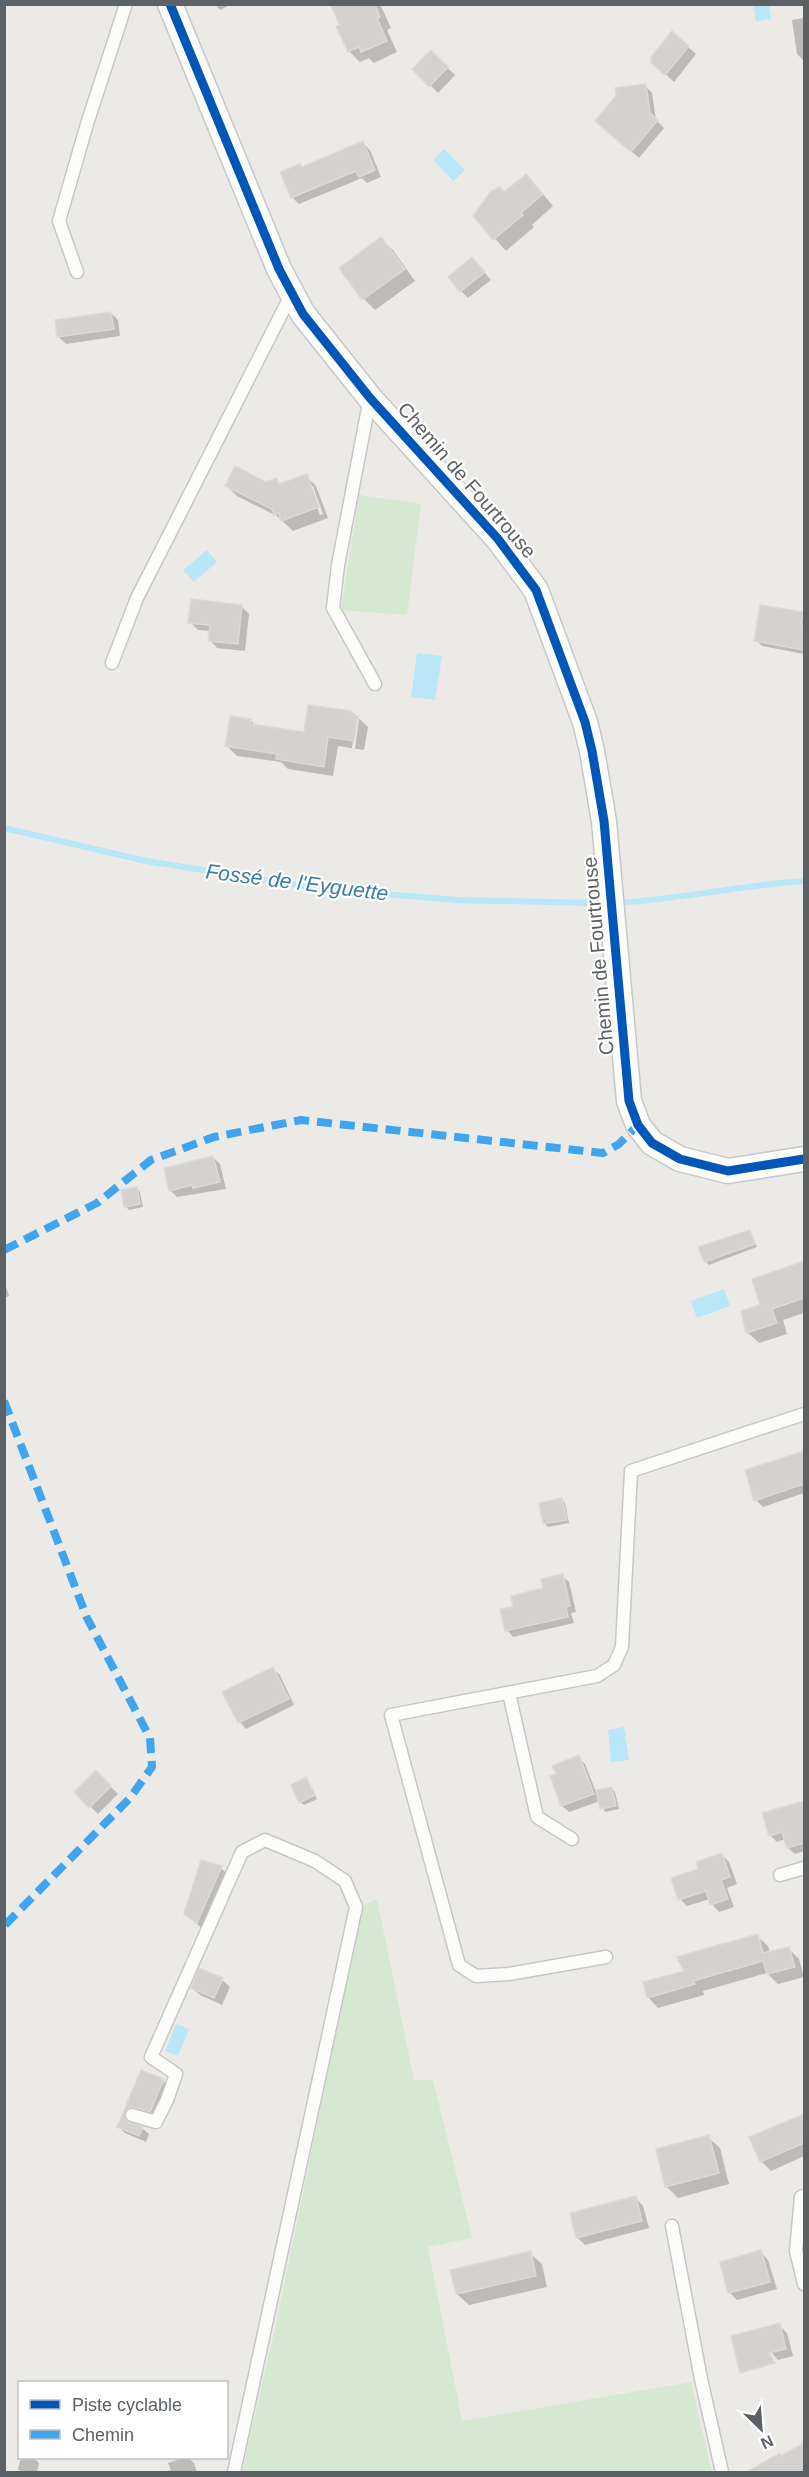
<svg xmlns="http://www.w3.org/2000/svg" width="809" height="2477" font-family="Helvetica,sans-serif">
  <rect width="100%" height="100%" fill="#eceae7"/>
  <g fill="#d7e8d2">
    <polygon points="359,495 421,504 407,615 341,610"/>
    <polygon points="377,1899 414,2080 433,2080 472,2238 428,2247 462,2421 691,2382 712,2472 242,2472 276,2324 362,1906"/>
  </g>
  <g fill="#bae7f8">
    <polygon points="753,5 769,5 771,19 756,21"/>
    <polygon points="444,149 465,170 453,181 433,160"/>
    <polygon points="207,550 217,562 194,582 183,570"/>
    <polygon points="417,653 442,656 435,700 411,697"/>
    <polygon points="724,1289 730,1306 697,1318 691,1301"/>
    <polygon points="624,1727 629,1760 611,1762 608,1730"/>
    <polygon points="176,2024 189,2029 178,2056 165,2051"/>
  </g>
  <g fill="#0003" fill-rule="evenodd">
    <polygon points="214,4 232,4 220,10"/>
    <polygon points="332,4 380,4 391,28 387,30 397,52 374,63 369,58 360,62 349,51"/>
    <polygon points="804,18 804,61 797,54 792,20"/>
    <polygon points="672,33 696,54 674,82 658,67"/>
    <polygon points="431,52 455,75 438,93 414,69"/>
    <polygon points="645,85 652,93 656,120 664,128 639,158 604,128"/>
    <polygon points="363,143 370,150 381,177 367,183 362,178 299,204 292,197 303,168"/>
    <polygon points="537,187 553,206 532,225 534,227 506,251 475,216 504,194"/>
    <polygon points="381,239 393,250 415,281 375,310 364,299 341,268"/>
    <polygon points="480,267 491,280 468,298 461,291"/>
    <polygon points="111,313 118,320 120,336 66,344 59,337"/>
    <path d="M306,476L316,486L328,518L293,531L277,516L237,496L227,486L266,483L276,479L281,484ZM309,486H313L323,514L320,515Z"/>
    <polygon points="241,606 249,614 245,651 217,648 210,640 211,631 198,630 190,622"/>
    <polygon points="762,606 804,614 804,654 762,646 756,640"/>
    <path d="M352,712L368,727L364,750L338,746L333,776L288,769L281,762L237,756L227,746L250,720L256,726L305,733ZM356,719H359L355,749L352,748Z"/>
    <polygon points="213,1157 220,1164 226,1189 177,1197 170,1190"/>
    <polygon points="136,1188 140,1192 143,1207 129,1210 126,1207"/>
    <polygon points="750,1231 757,1247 709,1265 705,1261"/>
    <polygon points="804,1263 804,1313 783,1320 787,1334 759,1343 747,1332 762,1306 754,1280"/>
    <polygon points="4,1280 9,1296 4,1298"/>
    <polygon points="804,1452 804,1493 763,1507 756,1500 747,1471"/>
    <polygon points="562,1499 565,1503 569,1523 548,1527 545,1524 541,1504"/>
    <polygon points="562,1576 569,1582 576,1612 571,1613 574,1623 513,1637 507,1630 545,1590"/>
    <polygon points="273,1669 280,1675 294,1705 246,1729 240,1722 224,1692"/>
    <polygon points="578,1757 585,1764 596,1792 612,1788 615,1792 619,1809 605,1812 600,1801 569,1812 562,1806 552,1777 558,1775"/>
    <polygon points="96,1772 118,1794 98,1814 76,1792"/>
    <polygon points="306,1779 317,1799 304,1805 300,1802"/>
    <polygon points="804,1802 804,1851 795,1854 788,1848 785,1839 777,1842 770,1835 764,1814"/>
    <polygon points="722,1855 729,1862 737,1884 727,1888 734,1907 719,1912 712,1904 710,1899 687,1906 680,1899 700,1870"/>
    <polygon points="221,1868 228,1875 204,1930 185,1914"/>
    <polygon points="757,1936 768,1946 770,1953 788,1948 799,1959 804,1977 778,1984 767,1973 703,1991 704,1995 658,2008 648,1997 686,1972"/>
    <polygon points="200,1970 222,1980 230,1987 222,2005 200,1995 192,1988"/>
    <polygon points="142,2072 163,2080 169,2087 156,2117 130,2119 131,2124 142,2128 149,2134 146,2142 125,2133 119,2127"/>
    <polygon points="804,2116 804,2156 771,2171 761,2161 751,2137"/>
    <polygon points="708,2137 720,2148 729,2184 678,2198 667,2187 658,2150"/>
    <polygon points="636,2198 643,2206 649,2228 585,2245 577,2237"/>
    <polygon points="761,2252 768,2260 777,2289 737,2300 730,2293 721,2263"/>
    <polygon points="530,2253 542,2264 547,2287 469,2305 457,2294"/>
    <polygon points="779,2325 787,2333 793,2356 778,2360 771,2352"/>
    <polygon points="804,2445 804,2472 764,2472 760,2466"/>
    <polygon points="21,2458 35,2459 39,2463 37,2472 21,2472 18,2469"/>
    <polygon points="183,2458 188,2458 194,2463 197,2472 162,2472 171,2470 168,2463"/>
  </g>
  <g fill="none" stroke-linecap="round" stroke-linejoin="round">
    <g stroke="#bae7f8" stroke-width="6">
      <polyline points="4,828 146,861 322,889 457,900 594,903"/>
      <path d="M618,903C681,899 742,885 804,881"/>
    </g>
  </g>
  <g fill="#d4d2d1" stroke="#dcd9d6" stroke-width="1.5">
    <polygon points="330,4 375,4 380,17 377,18 387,41 361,52 359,47 348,52 336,26 340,25"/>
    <polygon points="672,31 689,46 665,75 651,63 651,57"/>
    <polygon points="431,50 448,67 429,87 412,69"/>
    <polygon points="646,84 650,113 658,120 631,152 595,121 616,96 615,88"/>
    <polygon points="363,141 375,170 359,177 356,171 291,198 280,172 300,164 302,167"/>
    <polygon points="526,174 543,194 521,213 523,215 493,240 473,216 491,191 500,187 504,192"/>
    <polygon points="381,237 405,269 362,300 339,268"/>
    <polygon points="472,257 485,272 460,292 448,277"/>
    <polygon points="111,312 114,329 57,337 55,320"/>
    <polygon points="235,466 266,482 277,478 279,484 307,474 319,507 281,521 279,513 274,515 272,509 225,486"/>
    <polygon points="191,599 242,605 238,644 208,641 210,625 188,623"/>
    <polygon points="760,605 803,612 801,624 804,624 804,650 754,641"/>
    <polygon points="308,705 352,711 352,715 358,716 354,741 328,737 324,767 276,759 277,754 225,746 230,716 251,719 250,724 304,732"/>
    <polygon points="213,1156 220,1182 193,1188 192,1185 169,1191 164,1168"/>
    <polygon points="137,1187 140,1204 124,1207 121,1190"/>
    <polygon points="750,1230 755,1244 704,1262 698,1247"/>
    <polygon points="804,1261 804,1298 772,1309 777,1323 746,1333 741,1311 760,1305 752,1279"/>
    <polygon points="804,1451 804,1484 754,1501 745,1470"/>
    <polygon points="562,1498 567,1520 543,1524 539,1503"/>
    <polygon points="563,1574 570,1606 566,1607 568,1617 505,1631 500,1609 513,1607 511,1596 543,1588 541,1579"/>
    <polygon points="273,1667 289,1699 238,1723 222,1692"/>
    <polygon points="579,1755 594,1794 561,1806 550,1776 556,1774 552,1766"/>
    <polygon points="96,1770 111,1786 89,1808 74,1792"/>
    <polygon points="306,1777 315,1795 299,1803 291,1785"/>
    <polygon points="612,1787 616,1806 600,1809 596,1790"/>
    <polygon points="804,1801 804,1843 787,1848 782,1832 769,1836 762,1813"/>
    <polygon points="722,1853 730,1877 721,1880 728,1899 710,1905 706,1891 678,1900 671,1878 698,1869 696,1862"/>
    <polygon points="201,1860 222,1866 197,1923 184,1914"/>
    <polygon points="758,1934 763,1953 789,1947 795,1967 767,1974 763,1961 693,1981 695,1984 647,1998 643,1982 684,1971 676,1957"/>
    <polygon points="199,1968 223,1978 214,1998 191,1988"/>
    <polygon points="141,2070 164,2079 150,2112 131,2107 124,2112 126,2121 143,2127 139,2136 117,2127"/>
    <polygon points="804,2114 804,2143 760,2162 749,2137"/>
    <polygon points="709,2135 719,2173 665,2187 656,2149"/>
    <polygon points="636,2196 642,2221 576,2238 570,2213"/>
    <polygon points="761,2250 770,2282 728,2293 720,2262"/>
    <polygon points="531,2251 536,2276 456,2294 450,2270"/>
    <polygon points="780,2323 786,2349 769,2353 775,2363 740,2373 731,2336"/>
    <polygon points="804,2443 804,2472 747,2472 780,2453 781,2456"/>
  </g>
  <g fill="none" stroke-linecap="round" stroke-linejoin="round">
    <g stroke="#c8c7c8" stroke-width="15">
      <g id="lane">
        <polyline points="77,272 59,221 87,124 126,4"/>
        <polyline points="370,398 338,565 333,608 375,684"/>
        <polyline points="112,663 137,598 291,295"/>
        <polyline points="509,1693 537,1817 572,1839"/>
        <polyline points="780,1875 804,1868"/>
        <polyline points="606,1957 509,1974 476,1976 459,1965 391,1715 597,1676 614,1665 622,1647 631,1471 804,1414"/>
        <polyline points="132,2115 156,2122 167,2100 176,2074 151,2057 242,1852 265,1840 315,1861 345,1881 356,1907 234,2472"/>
        <polyline points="804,2196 801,2197 796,2251 804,2284"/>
        <polyline points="672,2226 701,2379 722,2472"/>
      </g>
    </g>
    <g stroke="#c8c7c8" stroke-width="27">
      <polyline id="street" points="170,4 279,269 303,314 370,398 498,539 536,590 585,722 592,751 604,821 629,1101 638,1125 652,1143 680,1159 728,1171 804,1159"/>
    </g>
    <use href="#lane" stroke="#fcfcfb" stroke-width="12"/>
    <use href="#street" stroke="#fcfcfb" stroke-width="24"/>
    <g stroke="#40a5ee" stroke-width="8" stroke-dasharray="15 8" stroke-linecap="butt">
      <polyline points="4,1250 97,1203 151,1160 214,1137 301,1120 603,1153 619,1144 638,1125"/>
      <polyline points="4,1401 87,1618 150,1738 152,1767 130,1798 4,1926"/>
    </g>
    <g stroke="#fff" stroke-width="13">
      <polyline id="cycleway" points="170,4 279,269 303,314 370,398 498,539 536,590 585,722 592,751 604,821 629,1101 638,1125 652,1143 680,1159 728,1171 804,1159"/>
    </g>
    <use href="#cycleway" stroke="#0057b8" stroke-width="9"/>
  </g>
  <g text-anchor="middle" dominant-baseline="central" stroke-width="4.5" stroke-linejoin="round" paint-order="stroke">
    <g font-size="20" fill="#5c6165" stroke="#fff">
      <text transform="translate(467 480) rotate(49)">Chemin de Fourtrouse</text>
      <text transform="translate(598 956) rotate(-95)">Chemin de Fourtrouse</text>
    </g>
    <g font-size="21" font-style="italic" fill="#397da2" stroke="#fff">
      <text transform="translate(297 882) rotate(7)">Fossé de l'Eyguette</text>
    </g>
  </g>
  <rect width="809" height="2477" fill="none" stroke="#5c6165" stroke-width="12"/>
  <rect x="18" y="2381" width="210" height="78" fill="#ffffff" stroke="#bec0c1" stroke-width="1.5"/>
  <rect x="30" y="2400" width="30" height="9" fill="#0057b8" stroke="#bec0c1" stroke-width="1.5"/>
  <text x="72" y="2411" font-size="18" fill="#5c6165">Piste cyclable</text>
  <rect x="30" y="2430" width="30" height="9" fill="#40a5ee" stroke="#bec0c1" stroke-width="1.5"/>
  <text x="72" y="2441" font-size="18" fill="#5c6165">Chemin</text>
  <g transform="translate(761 2429) rotate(155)" stroke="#ffffff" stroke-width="4.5" paint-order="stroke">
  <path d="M0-4.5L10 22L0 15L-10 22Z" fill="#5c6165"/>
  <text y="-9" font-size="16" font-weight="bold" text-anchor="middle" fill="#5c6165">N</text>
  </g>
</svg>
